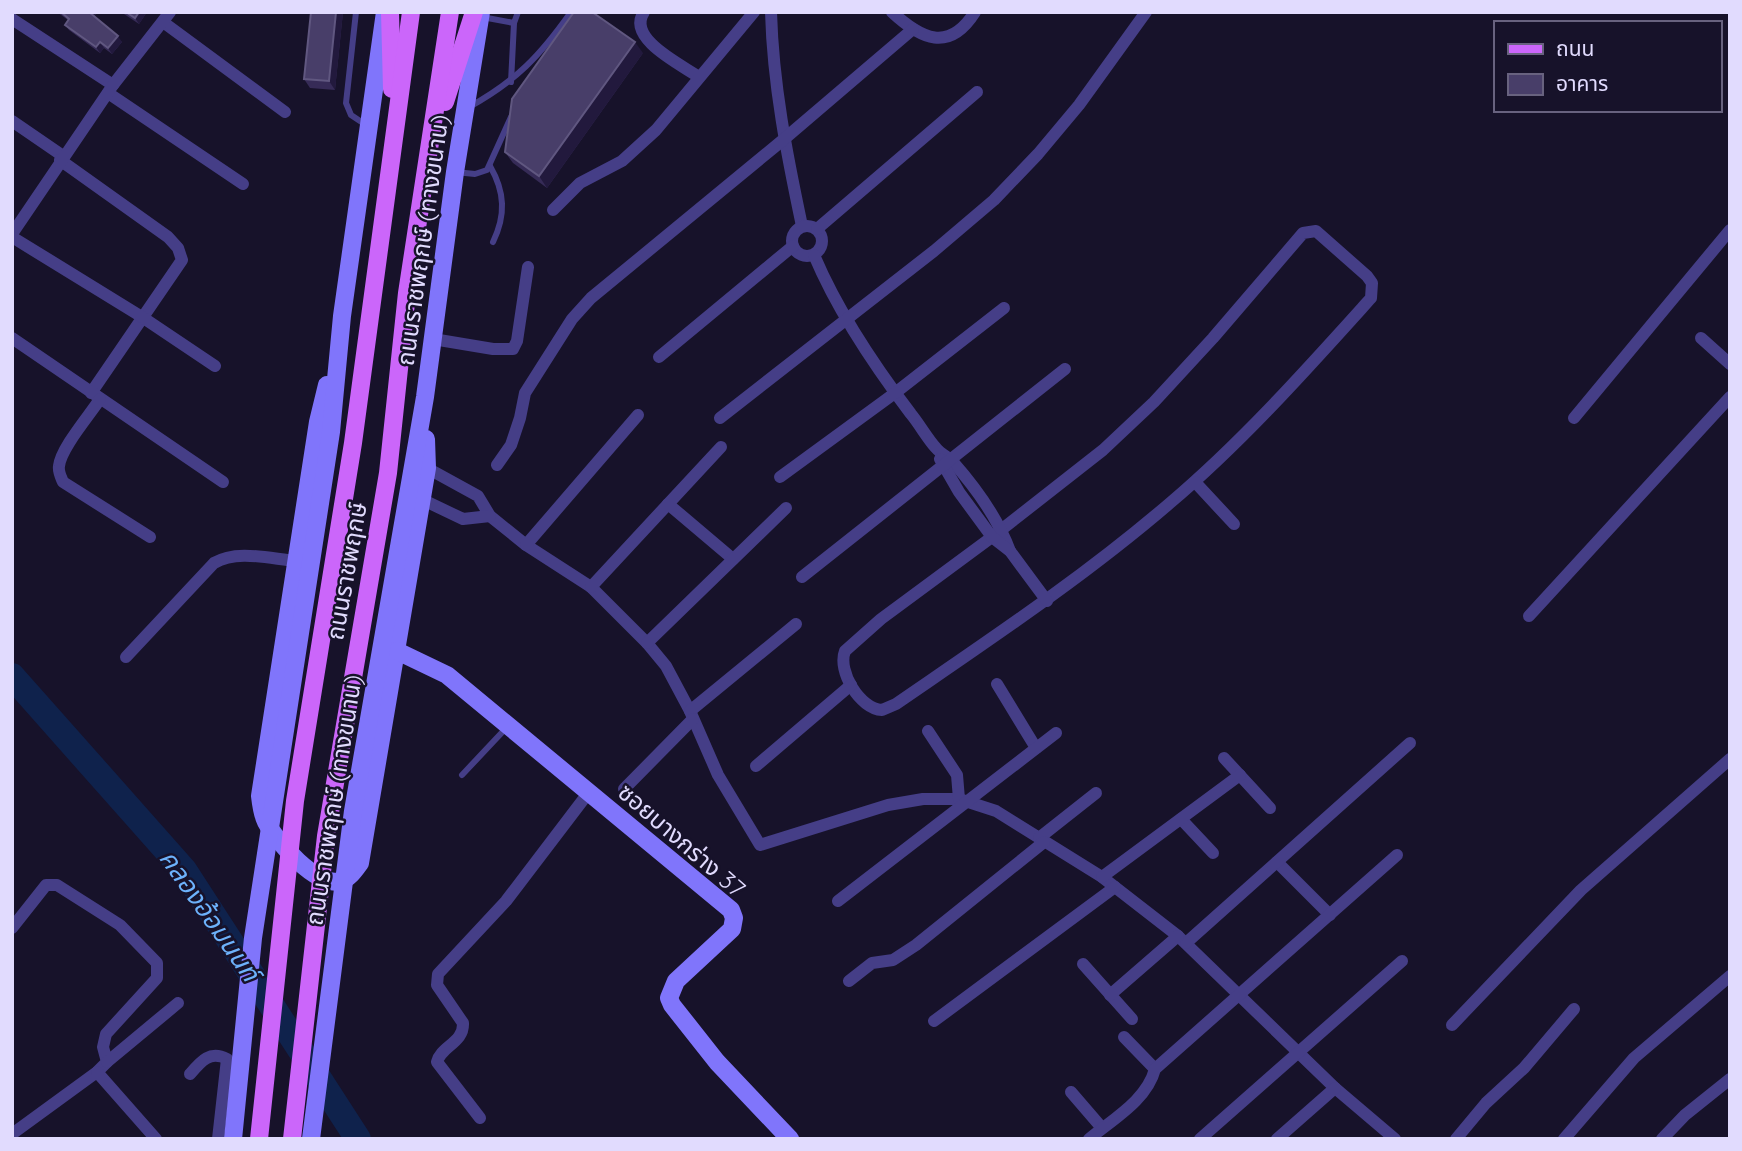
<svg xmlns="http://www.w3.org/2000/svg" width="1742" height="1151" font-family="Quicksand,'Noto Sans Thai',sans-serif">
  <rect width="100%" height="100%" fill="#17122a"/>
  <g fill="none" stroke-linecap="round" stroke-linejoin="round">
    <polyline stroke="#0f224c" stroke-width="26" points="12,676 184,870 358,1139"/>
    <g stroke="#453e87" stroke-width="6">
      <polyline points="356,12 346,103 351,115 366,125"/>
      <polyline points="482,17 514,23 518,12"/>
      <polyline points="511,82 514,23"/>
      <path d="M469,107C516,81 540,56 571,12"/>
      <path d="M490,166C505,192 506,215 493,242"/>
      <polyline points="455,172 475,174 487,170 511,117"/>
      <polyline points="462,775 508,726"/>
    </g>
    <g stroke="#453e87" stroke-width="12">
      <path d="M644,12C626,38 680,64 699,77"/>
      <path d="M771,12C773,85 787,155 802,226"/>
      <path d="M892,12C921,39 949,53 975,12"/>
      <polyline points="12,19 113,85"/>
      <polyline points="163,22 285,112"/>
      <polyline points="108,93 243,184"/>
      <polyline points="12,121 63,156"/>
      <polyline points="60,160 168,237 178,248 182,260 91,393"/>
      <polyline points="553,210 580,183 622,161 656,130 754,12"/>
      <circle cx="807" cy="241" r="15"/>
      <polyline points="817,229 977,92"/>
      <path d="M1316,231L1367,276L1372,283L1371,298C1307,369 1243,441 1170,503C1084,577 989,640 896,704L882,710C860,709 837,671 845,651L881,619L992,537L1103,450L1154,402L1213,338L1303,233Z"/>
      <polyline points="12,234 113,85 170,12"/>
      <polyline points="12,237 142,317 215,366"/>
      <path d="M814,255C838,312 873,364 911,414C920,425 927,438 936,448C941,454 948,457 953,462C976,488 998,519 1010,551"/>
      <polyline points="12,338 223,482"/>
      <polyline points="1701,338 1730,364"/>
      <polyline points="433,339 493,349 513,349 517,341 528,267"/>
      <polyline points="659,357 793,246"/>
      <path d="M100,399C89,416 61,448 59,466C58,472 61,477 63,482L150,537"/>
      <polyline points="720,418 934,251 994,200 1038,154 1079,105 1146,12"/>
      <polyline points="1574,418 1730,230"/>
      <polyline points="940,459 959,492 992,537 1010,551 1047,601"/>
      <polyline points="497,465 511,445 520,418 525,393 572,319 591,298 783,140 913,29"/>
      <polyline points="427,468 478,496 490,516 526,545 591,587 647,643 666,666 690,711 718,775 760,845 888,805 923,799 959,799 996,811 1102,877 1178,936 1335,1088 1395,1139"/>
      <polyline points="780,477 895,393 1004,308"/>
      <polyline points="1195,482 1234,524"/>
      <polyline points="421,499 463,519 490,516"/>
      <polyline points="668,504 733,559"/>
      <polyline points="526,545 638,415"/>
      <polyline points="802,577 1065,369"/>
      <polyline points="591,587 721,447"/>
      <polyline points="1529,616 1730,397"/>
      <polyline points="647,643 786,508"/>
      <path d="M126,657L214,563C237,549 271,559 297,561"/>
      <polyline points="997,684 1036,748"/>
      <polyline points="690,711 796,624"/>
      <polyline points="928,731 957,775 959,799"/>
      <polyline points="1224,758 1270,808"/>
      <polyline points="756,766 851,685"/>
      <polyline points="624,789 693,719"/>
      <polyline points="1181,819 1213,853"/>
      <polyline points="1039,838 1096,793"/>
      <polyline points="1277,862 1330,915"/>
      <polyline points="1102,877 1240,775"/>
      <polyline points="838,901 1056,733"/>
      <polyline points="12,928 46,885 57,885 120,925 157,963 157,978 106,1034 103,1047 107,1062 97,1072 12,1134"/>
      <polyline points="1186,943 1410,743"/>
      <polyline points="1083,964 1132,1019"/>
      <polyline points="849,981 872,963 893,960 916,945 1044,842"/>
      <polyline points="1110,995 1178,936"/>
      <polyline points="934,1021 1115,887"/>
      <polyline points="1452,1025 1581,890 1730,759"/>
      <polyline points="1124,1037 1155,1069"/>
      <polyline points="107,1062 178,1003"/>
      <polyline points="97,1072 156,1139"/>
      <path d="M190,1074C201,1061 210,1050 227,1059L218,1139"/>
      <polyline points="1071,1092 1102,1128"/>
      <path d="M480,1118L437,1062C441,1046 464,1043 463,1023L437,985L438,974L506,901L589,792"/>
      <path d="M1089,1139C1113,1119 1147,1100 1155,1069L1397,855"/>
      <polyline points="1200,1139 1402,961"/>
      <polyline points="1277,1139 1335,1088"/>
      <polyline points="1456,1139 1486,1103 1524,1068 1574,1009"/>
      <polyline points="1564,1139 1634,1058 1730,976"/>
      <polyline points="1662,1139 1685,1115 1730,1079"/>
    </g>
    <g stroke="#8075fb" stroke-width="18">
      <path d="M327,385L318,422L260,796C261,805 262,814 266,822C276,841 317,888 340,881C349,879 355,870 360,863L427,468L426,439"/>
      <polyline points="397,651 447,675 731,910 734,918 732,929 676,981 669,998 672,1005 717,1062 790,1139"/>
      <polyline points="233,1139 253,938 331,432 342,316 385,12"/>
      <polyline points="311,1139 353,811 425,397 455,172 481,12"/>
    </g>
    <g stroke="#cb66fa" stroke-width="18">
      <polyline points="390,12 392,89"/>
      <polyline points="445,102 474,12"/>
      <polyline points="259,1139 295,801 353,443 411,12"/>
      <polyline points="292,1139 326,836 388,473 407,293 450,12"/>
    </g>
  </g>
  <g fill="#362b57">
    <polygon points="57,12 97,12 94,17 122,42 112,54 104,48 100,53 69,30 65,25 68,20"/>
    <polygon points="121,12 147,12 139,24"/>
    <polygon points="311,12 343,12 335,90 310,88 304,79"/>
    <polygon points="643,53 547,188 513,163 505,152"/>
  </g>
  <g fill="#22193d">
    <polygon points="89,12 97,12 92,18"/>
    <polygon points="139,12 147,12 139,24 135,18"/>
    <polygon points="336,12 343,12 335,90 329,81"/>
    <polygon points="118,36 122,42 112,54 108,48"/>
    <polygon points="100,42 104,48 100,53 96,47"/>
    <polygon points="635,42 643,53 547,188 539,176"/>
  </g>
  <g fill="#483e69" stroke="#605780" stroke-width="2">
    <polygon points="61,12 89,12 118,36 108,48 100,42 96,47 65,25 69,19"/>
    <polygon points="126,12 139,12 135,18"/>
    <polygon points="311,12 336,12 329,81 304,79"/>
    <polygon points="574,12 592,12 635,42 539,176 505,152 512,99"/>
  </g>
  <g text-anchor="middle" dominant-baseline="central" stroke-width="5" stroke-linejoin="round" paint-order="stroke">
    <g font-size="24" fill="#e1dbfe" stroke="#17122a">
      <text transform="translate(422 240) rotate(-82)">ถนนราชพฤกษ์ (ทางขนาน)</text>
      <text transform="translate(346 571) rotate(-80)">ถนนราชพฤกษ์</text>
      <text transform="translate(333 800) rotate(-81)">ถนนราชพฤกษ์ (ทางขนาน)</text>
      <text transform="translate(682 840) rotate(41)">ซอยบางกร่าง 37</text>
    </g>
    <g font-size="26" font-style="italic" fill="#6db2fb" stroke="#17122a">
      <text transform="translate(210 915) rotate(55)">คลองอ้อมนนท์</text>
    </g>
  </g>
  <rect width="1742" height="1151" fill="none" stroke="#e1dbfe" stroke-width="28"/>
  <rect x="1494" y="21" width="228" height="91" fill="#17122a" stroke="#68627f" stroke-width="2"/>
  <rect x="1508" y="44" width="35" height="10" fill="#cb66fa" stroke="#68627f" stroke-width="2"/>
  <text x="1556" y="56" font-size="21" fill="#e1dbfe">ถนน</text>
  <rect x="1508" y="74" width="35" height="21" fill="#483e69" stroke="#68627f" stroke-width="2"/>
  <text x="1556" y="91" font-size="21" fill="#e1dbfe">อาคาร</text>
</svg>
